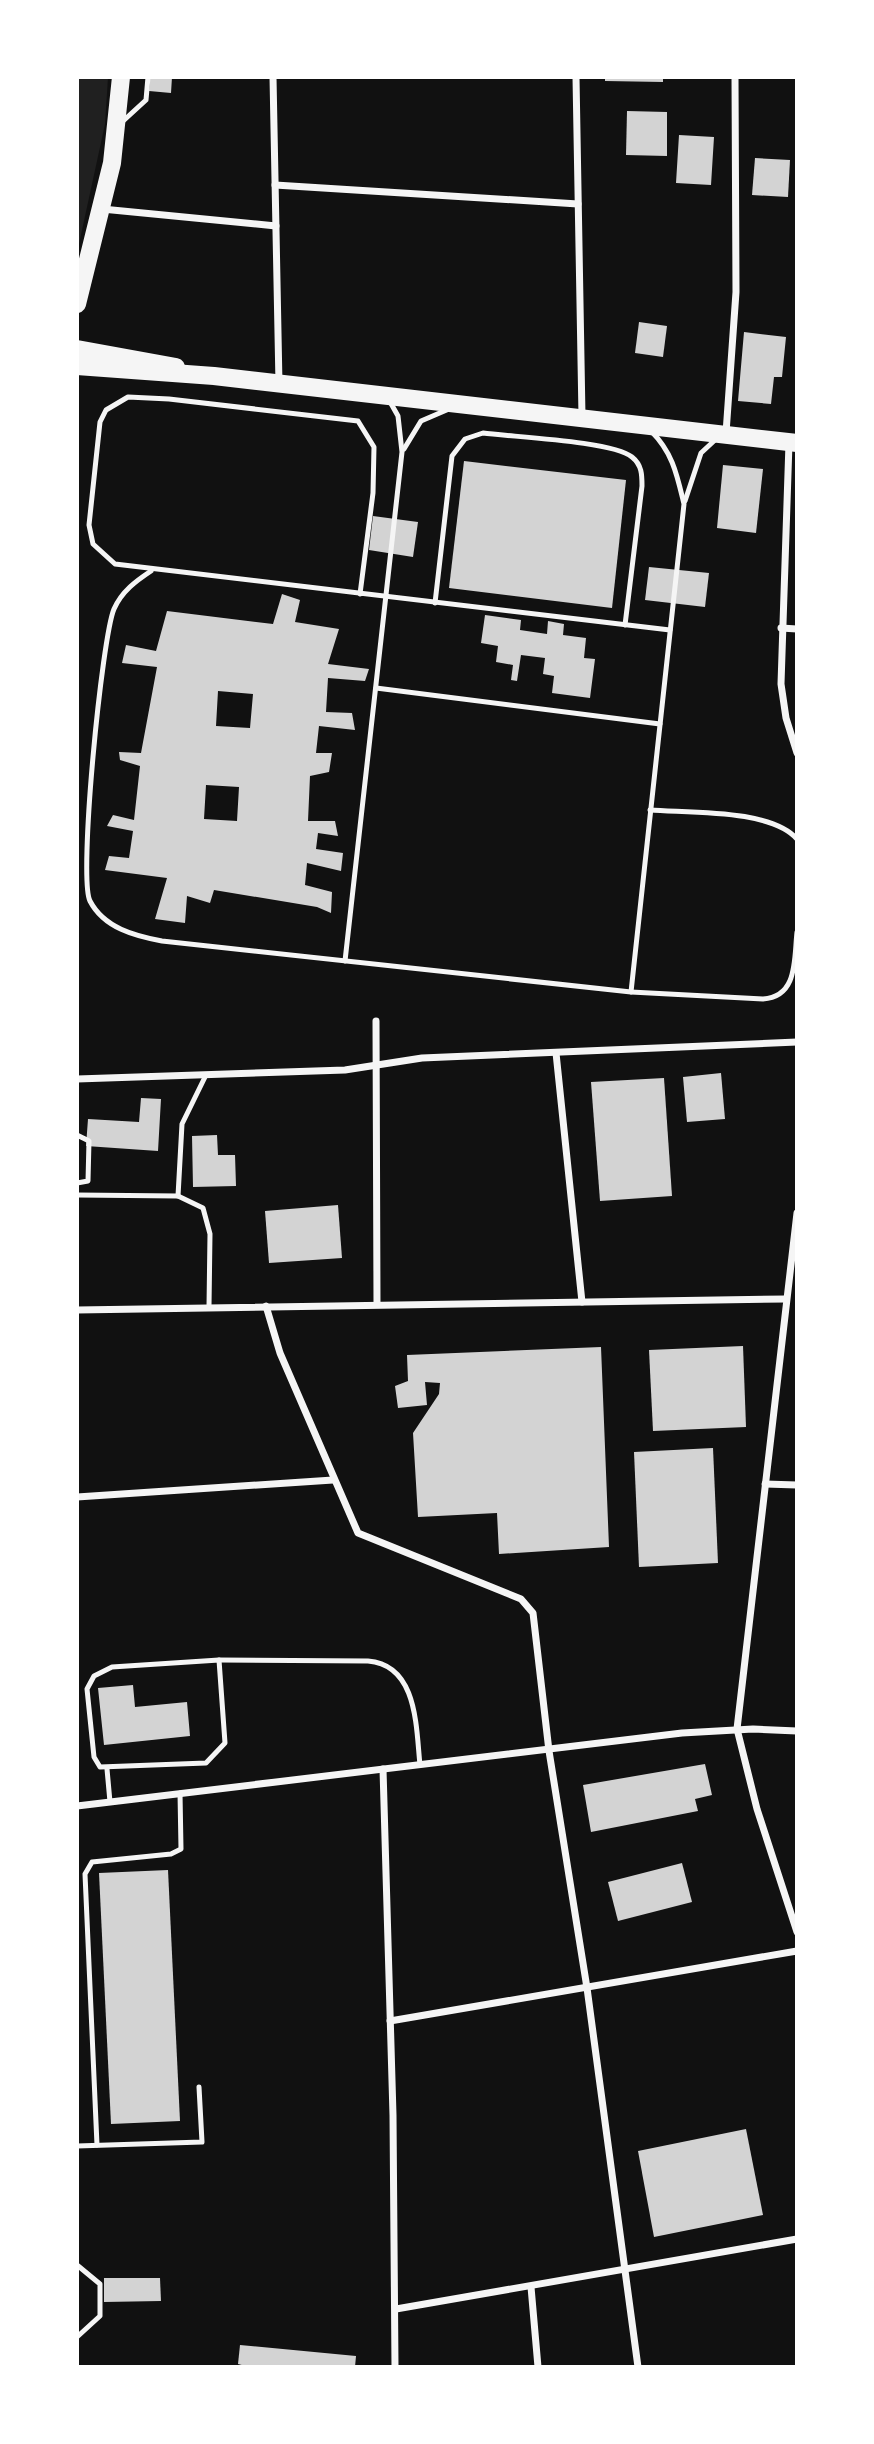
<svg xmlns="http://www.w3.org/2000/svg" width="874" height="2444" font-family="'Alegreya Sans',sans-serif">
  <rect width="100%" height="100%" fill="#111"/>
  <polygon fill="#202020" points="77,77 108,77 105,124 77,253"/>
  <g fill="#d3d3d3" fill-rule="evenodd">
    <polygon points="150,77 172,77 171,93 149,91"/>
    <polygon points="605,77 663,77 663,82 605,81"/>
    <polygon points="627,111 667,112 667,156 626,155"/>
    <polygon points="679,135 714,137 711,185 676,183"/>
    <polygon points="755,158 790,160 788,197 752,195"/>
    <polygon points="639,322 667,326 663,357 635,353"/>
    <polygon points="744,332 786,337 782,377 774,377 771,404 738,401"/>
    <polygon points="464,461 626,480 612,608 449,588"/>
    <polygon points="723,465 763,469 756,533 717,528"/>
    <polygon points="373,516 418,522 413,557 369,550"/>
    <polygon points="649,567 709,573 705,607 645,600"/>
    <path d="M282,594L300,600L295,622L339,629L328,664L369,669L365,681L328,678L326,712L352,713L355,730L319,726L316,753H332L329,772L310,776L308,821H335L338,836L318,833L316,849L343,853L341,871L307,863L305,885L332,892L331,913L317,907L214,890L210,903L187,896L185,923L155,919L167,878L105,870L109,856L129,858L133,831L107,826L113,815L134,820L140,766L120,760L119,752L141,753L157,667L122,663L126,645L156,651L167,611L273,624ZM218,691L253,694L250,728L216,726ZM206,785L239,787L237,821L204,819Z"/>
    <polygon points="485,615 521,620 520,630 547,634 548,621 564,624 563,635 586,638 584,658 595,659 590,698 552,693 554,676 543,674 545,658 521,655 517,681 511,680 513,665 496,662 498,646 481,643"/>
    <polygon points="721,1073 725,1119 687,1122 683,1077"/>
    <polygon points="664,1078 672,1196 600,1201 591,1082"/>
    <polygon points="141,1098 161,1099 158,1151 86,1146 88,1119 139,1122"/>
    <polygon points="217,1135 218,1155 235,1155 236,1186 193,1187 192,1136"/>
    <polygon points="338,1205 342,1258 269,1263 265,1211"/>
    <polygon points="743,1346 746,1427 653,1431 649,1350"/>
    <polygon points="601,1347 609,1547 499,1554 497,1513 418,1517 413,1433 439,1394 440,1383 425,1382 427,1405 398,1408 395,1386 408,1381 407,1355"/>
    <polygon points="713,1448 718,1563 639,1567 634,1452"/>
    <polygon points="133,1685 135,1707 187,1702 190,1736 104,1745 98,1688"/>
    <polygon points="705,1764 712,1795 695,1799 698,1811 591,1832 583,1785"/>
    <polygon points="682,1863 692,1902 618,1921 608,1882"/>
    <polygon points="168,1870 180,2121 111,2124 99,1873"/>
    <polygon points="746,2129 763,2215 654,2237 638,2151"/>
    <polygon points="104,2278 160,2278 161,2301 104,2302"/>
    <polygon points="240,2345 356,2356 355,2367 249,2367 238,2364"/>
  </g>
  <g fill="none" stroke-linecap="round" stroke-linejoin="round">
    <g stroke="#f5f5f5" stroke-width="5">
      <polyline points="122,122 146,100 148,77"/>
      <polyline points="404,449 421,421 449,409"/>
      <polyline points="685,501 701,453 715,440"/>
      <path d="M151,571C136,581 122,591 114,609C102,637 78,878 90,901C104,928 135,936 162,941L631,992L684,504C677,475 673,453 651,431"/>
      <polyline points="360,594 373,493 374,447 358,421 169,399 128,397 106,410 100,422 89,525 93,544 115,564 670,630"/>
      <path d="M435,603L452,456L465,439L483,433C512,437 613,441 632,457C642,465 642,475 642,486L625,625"/>
      <polyline points="376,688 660,724"/>
      <path d="M650,810C689,813 771,809 797,839"/>
      <polyline points="345,961 402,452 398,416 389,400"/>
      <path d="M631,992L763,999C798,997 794,959 797,932"/>
      <polyline points="77,1135 89,1141 88,1181 77,1183"/>
      <polyline points="77,1195 178,1196 203,1208 210,1234 209,1307"/>
      <polyline points="178,1196 182,1124 206,1075"/>
      <polygon points="219,1660 225,1743 206,1763 100,1767 94,1757 87,1689 94,1676 112,1667"/>
      <path d="M219,1660L368,1661C418,1665 416,1728 420,1765"/>
      <polyline points="107,1769 110,1802"/>
      <polyline points="97,2145 85,1874 92,1862 171,1854 181,1849 180,1793"/>
      <polyline points="77,2146 202,2142 199,2087"/>
      <polyline points="77,2265 100,2284 100,2316 77,2337"/>
    </g>
    <g stroke="#f5f5f5" stroke-width="7">
      <polyline points="273,77 279,384"/>
      <polyline points="576,77 582,416"/>
      <polyline points="275,185 578,204"/>
      <polyline points="102,209 276,226"/>
      <polyline points="726,433 736,292 735,77"/>
      <polyline points="789,443 781,684 786,718 797,753"/>
      <polyline points="781,628 797,629"/>
      <polyline points="376,1021 377,1303"/>
      <polyline points="556,1053 582,1302"/>
      <polyline points="77,1079 345,1070 422,1058 797,1042"/>
      <polyline points="797,1213 737,1729 757,1809 797,1932"/>
      <polyline points="266,1306 280,1353 358,1533 521,1599 533,1613 549,1751 587,1988 638,2367"/>
      <polyline points="77,1310 786,1299"/>
      <polyline points="765,1484 797,1485"/>
      <polyline points="77,1497 333,1480"/>
      <polyline points="383,1769 393,2115 395,2367"/>
      <polyline points="77,1806 682,1733 753,1729 797,1731"/>
      <polyline points="390,2021 797,1951"/>
      <polyline points="531,2287 538,2367"/>
      <polyline points="396,2309 797,2239"/>
    </g>
    <g stroke="#f5f5f5" stroke-width="18">
      <polyline points="77,304 112,163 121,77"/>
      <polyline points="77,349 176,367"/>
      <polyline points="77,366 214,376 797,443"/>
    </g>
  </g>
  <rect width="874" height="2444" fill="none" stroke="#ffffff" stroke-width="158"/>
</svg>
